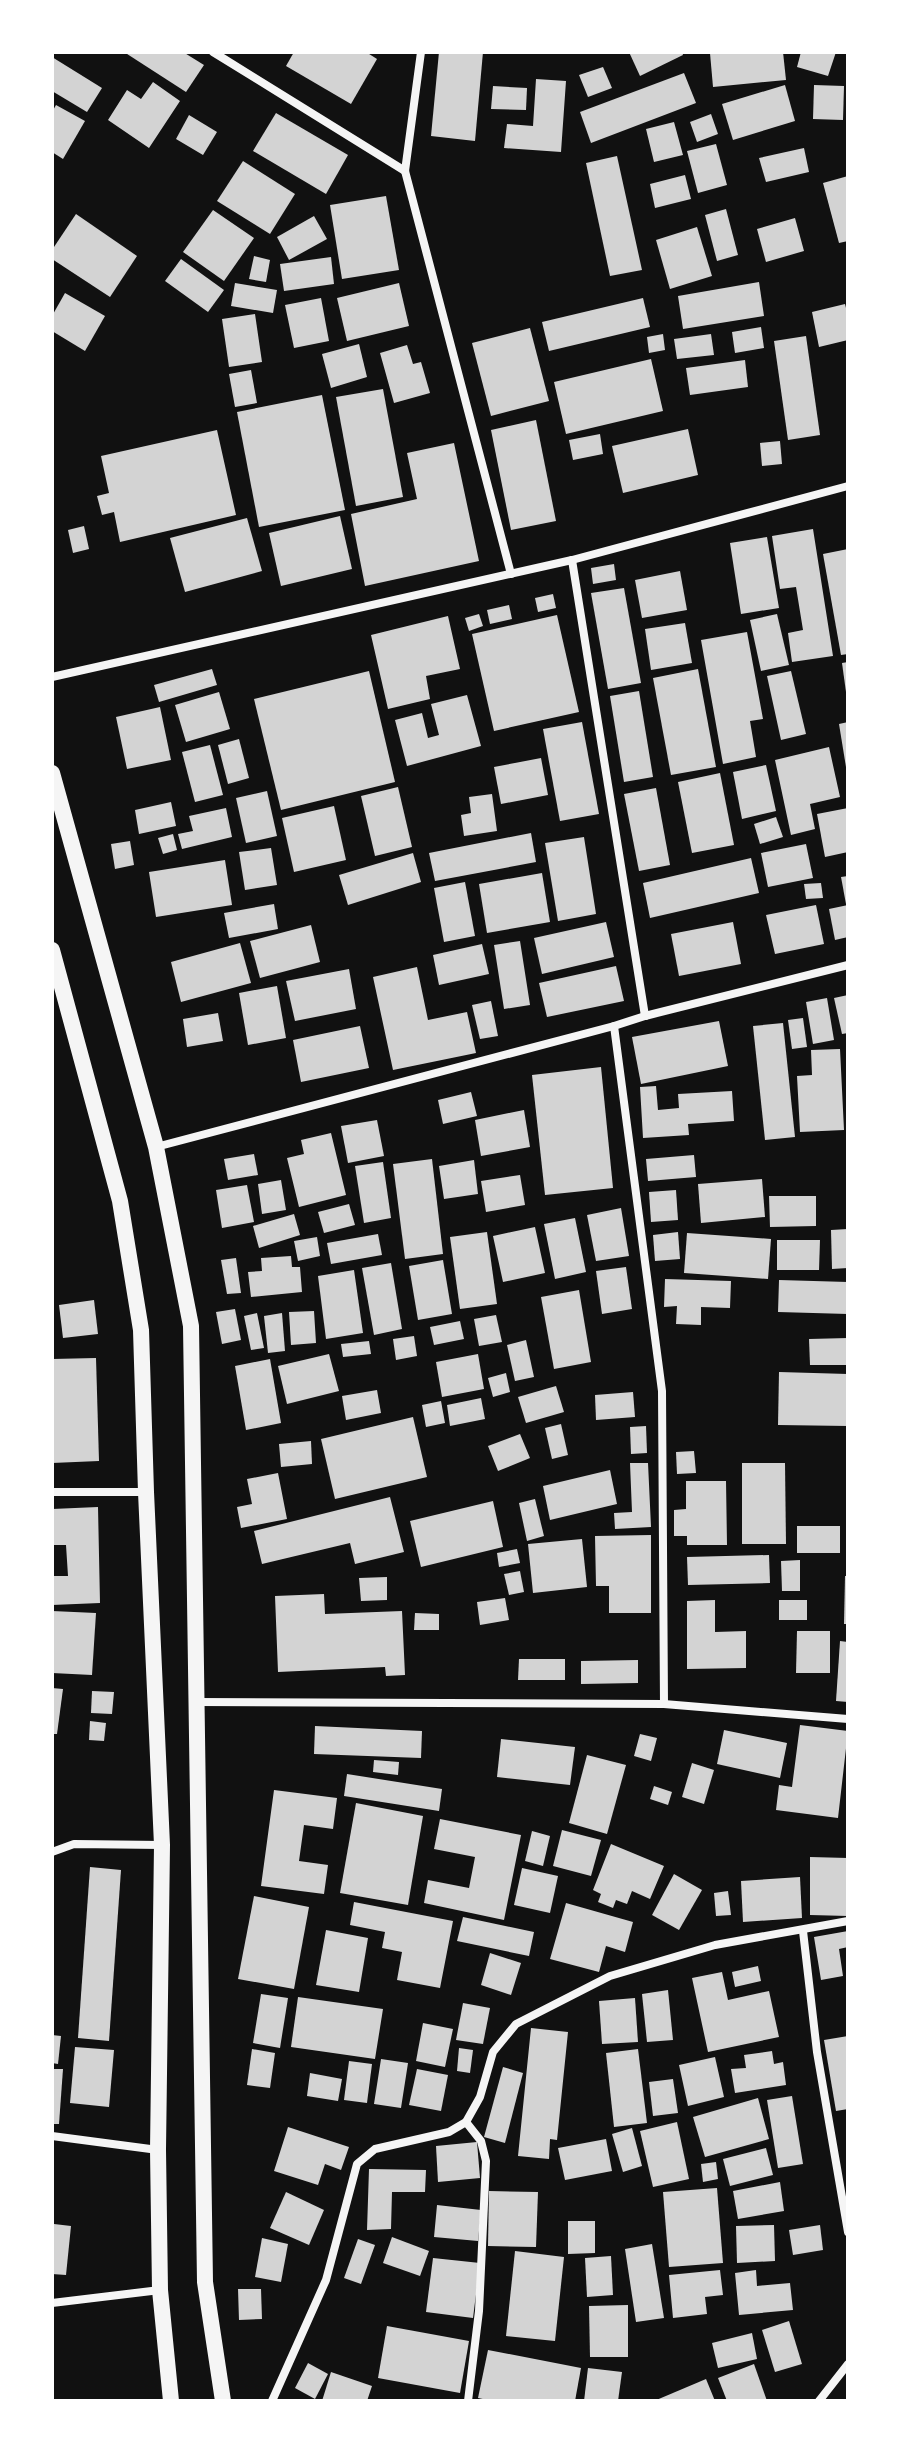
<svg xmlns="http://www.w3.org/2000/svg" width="900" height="2453" font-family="'Exo 2',sans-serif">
  <rect width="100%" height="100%" fill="#111"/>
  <g fill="#d3d3d3">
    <polygon points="124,52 183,52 204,65 186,92"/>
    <polygon points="294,52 366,52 377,59 351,104 286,66"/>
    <polygon points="439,52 483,52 475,141 431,136"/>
    <polygon points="629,52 682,52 683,55 640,76"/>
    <polygon points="783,52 786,80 713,87 710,53"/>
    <polygon points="801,52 836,52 828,76 797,67"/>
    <polygon points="52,57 102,88 87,112 52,91"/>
    <polygon points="603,67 612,88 588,97 579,75"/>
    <polygon points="684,73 696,103 591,143 580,112"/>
    <polygon points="536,79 566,81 561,152 504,148 507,124 533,126"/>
    <polygon points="153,82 180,101 149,148 108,120 127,90 141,99"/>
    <polygon points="785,85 795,121 733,140 722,104"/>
    <polygon points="814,85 844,86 843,120 813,119"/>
    <polygon points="493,86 527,88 526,110 491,109"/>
    <polygon points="56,105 85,121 63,159 52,152 52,112"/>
    <polygon points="276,113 348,155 326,194 253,151"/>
    <polygon points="711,114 718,134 697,142 690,122"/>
    <polygon points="189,115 217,132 203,155 176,139"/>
    <polygon points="674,122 683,155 654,162 646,129"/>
    <polygon points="716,144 727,185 698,193 687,151"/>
    <polygon points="804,148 809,172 766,182 759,158"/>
    <polygon points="617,156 642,270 610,276 586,163"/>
    <polygon points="243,161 295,194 270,234 217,201"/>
    <polygon points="685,175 691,199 655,208 650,184"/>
    <polygon points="848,176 848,241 839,243 823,183"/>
    <polygon points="386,196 399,270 342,279 330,205"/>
    <polygon points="726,209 738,255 717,261 705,215"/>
    <polygon points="213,210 254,238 224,281 183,252"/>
    <polygon points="76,214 137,256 110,297 52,259 52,250"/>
    <polygon points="314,216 327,239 289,260 277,237"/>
    <polygon points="795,218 804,251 766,262 757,229"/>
    <polygon points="697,227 712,276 670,289 656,240"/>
    <polygon points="254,256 270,260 266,282 249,279"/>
    <polygon points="331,257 334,284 284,291 280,264"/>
    <polygon points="181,259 224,290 208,312 165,281"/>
    <polygon points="759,282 764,316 683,329 678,296"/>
    <polygon points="235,283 277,290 273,313 231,306"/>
    <polygon points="399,283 409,326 347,341 337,298"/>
    <polygon points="65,293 105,316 85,351 52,331 52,316"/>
    <polygon points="321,298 329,341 294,348 285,305"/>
    <polygon points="643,298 650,327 549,351 542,322"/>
    <polygon points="845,304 848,316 848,340 819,347 812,312"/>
    <polygon points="255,314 262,362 229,367 222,319"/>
    <polygon points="761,327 764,348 735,353 732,332"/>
    <polygon points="530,328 549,401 491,416 472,343"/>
    <polygon points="663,334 665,350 649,353 647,337"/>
    <polygon points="711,334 714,355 677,359 674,339"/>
    <polygon points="806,336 820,435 788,440 774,341"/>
    <polygon points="359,344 367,377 331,388 322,354"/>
    <polygon points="407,345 413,364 421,362 430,393 394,403 380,353"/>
    <polygon points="651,359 663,411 566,434 554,382"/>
    <polygon points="745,360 748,387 690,395 686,368"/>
    <polygon points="251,370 257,403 235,407 229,374"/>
    <polygon points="383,389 403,497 356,506 336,397"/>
    <polygon points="322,395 345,510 259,527 237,412"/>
    <polygon points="536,420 556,521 511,530 491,430"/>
    <polygon points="688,429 698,475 623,493 612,446"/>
    <polygon points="217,430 236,515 120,542 114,512 102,515 97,496 109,493 101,456"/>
    <polygon points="600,434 603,454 573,460 569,440"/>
    <polygon points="780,441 782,464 762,466 760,443"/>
    <polygon points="454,443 479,561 365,586 351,514 417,499 407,453"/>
    <polygon points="340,516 352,569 281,586 269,533"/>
    <polygon points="247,518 262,571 185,592 170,538"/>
    <polygon points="84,526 89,549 73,553 68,530"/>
    <polygon points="813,529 833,656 792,662 788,633 803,630 796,587 780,589 772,536"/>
    <polygon points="767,537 779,608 741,614 730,543"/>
    <polygon points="848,549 848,654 841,655 823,554"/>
    <polygon points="614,564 616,580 593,584 591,568"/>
    <polygon points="680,571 687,610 642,618 635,580"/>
    <polygon points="624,588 641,683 608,689 591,593"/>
    <polygon points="553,594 556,608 538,612 535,598"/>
    <polygon points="509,605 512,619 490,624 487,610"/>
    <polygon points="479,614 483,626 469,631 465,618"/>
    <polygon points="777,614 789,665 761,671 750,620"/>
    <polygon points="557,615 579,712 494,731 472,634"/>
    <polygon points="448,616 460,669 426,676 430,699 388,709 371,635"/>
    <polygon points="685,623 692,663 651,670 645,629"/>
    <polygon points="747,632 763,719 750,721 756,757 723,764 701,640"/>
    <polygon points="848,662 848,692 846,692 842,663"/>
    <polygon points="212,669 217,685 159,702 154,685"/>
    <polygon points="698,669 716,767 671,775 653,678"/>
    <polygon points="369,671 395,782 281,810 254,699"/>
    <polygon points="791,671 806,734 781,740 767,676"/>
    <polygon points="639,691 653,777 624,782 610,696"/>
    <polygon points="219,692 230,729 186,742 175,705"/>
    <polygon points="467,695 481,746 407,766 395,720 422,713 428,738 439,735 431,704"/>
    <polygon points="160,707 171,760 127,769 116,717"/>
    <polygon points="582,722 599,814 560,821 543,729"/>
    <polygon points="848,722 848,767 846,767 839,724"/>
    <polygon points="239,739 249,778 228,784 218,745"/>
    <polygon points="210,745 223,795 195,802 182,752"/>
    <polygon points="829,747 840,797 810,804 815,829 791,835 775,760"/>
    <polygon points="541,758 548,795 501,804 494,767"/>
    <polygon points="766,765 776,811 742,819 733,772"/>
    <polygon points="720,773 734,845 692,853 678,782"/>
    <polygon points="398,787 412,847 375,856 361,796"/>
    <polygon points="656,788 670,865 639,871 624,794"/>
    <polygon points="267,791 277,836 246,843 236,798"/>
    <polygon points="492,794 497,831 464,836 461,815 471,813 469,797"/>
    <polygon points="171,802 176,826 139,834 135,810"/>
    <polygon points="334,806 346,860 294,872 282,818"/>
    <polygon points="226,808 232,837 182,849 178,834 193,831 189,816"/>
    <polygon points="848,808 848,852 825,857 817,814"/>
    <polygon points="776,817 783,837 760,844 754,824"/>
    <polygon points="531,833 536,862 435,881 429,853"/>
    <polygon points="173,834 177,850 163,854 158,838"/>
    <polygon points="584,837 596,914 558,921 545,843"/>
    <polygon points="130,841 134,865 115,869 111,844"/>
    <polygon points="806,844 813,878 768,887 761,853"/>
    <polygon points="271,848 277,885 245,890 239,852"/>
    <polygon points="413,853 421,882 348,905 339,875"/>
    <polygon points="751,858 759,893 650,918 643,883"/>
    <polygon points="225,860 232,905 156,917 149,872"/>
    <polygon points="542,873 550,922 487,933 479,884"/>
    <polygon points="848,876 848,904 846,904 841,877"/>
    <polygon points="465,882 475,936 444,942 434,888"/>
    <polygon points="821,883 823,898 806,899 804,884"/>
    <polygon points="274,904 278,929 229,938 224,913"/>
    <polygon points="816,905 824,944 775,954 766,915"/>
    <polygon points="848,905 848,937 835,940 829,909"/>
    <polygon points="606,922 614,957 542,974 534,938"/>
    <polygon points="733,922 741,964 679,976 671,934"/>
    <polygon points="311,925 320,962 260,978 250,941"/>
    <polygon points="520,941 530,1005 504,1009 494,945"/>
    <polygon points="240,943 251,983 181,1002 171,962"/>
    <polygon points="482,944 489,974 439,985 433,955"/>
    <polygon points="616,966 624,1001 547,1017 539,983"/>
    <polygon points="417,967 428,1020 467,1012 476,1053 393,1070 373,977"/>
    <polygon points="349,969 356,1009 295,1021 286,981"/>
    <polygon points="277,986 286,1038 248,1045 239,993"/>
    <polygon points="848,995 848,1033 842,1034 834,998"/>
    <polygon points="827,998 834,1040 813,1044 806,1002"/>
    <polygon points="491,1001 498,1036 480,1039 472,1005"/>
    <polygon points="218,1013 223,1041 187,1047 183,1019"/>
    <polygon points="803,1018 807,1047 792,1049 788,1020"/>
    <polygon points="719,1021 728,1066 641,1084 632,1037"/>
    <polygon points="783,1023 795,1137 765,1140 753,1026"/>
    <polygon points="360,1026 369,1068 301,1082 293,1040"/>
    <polygon points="840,1049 844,1130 800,1132 797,1076 812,1075 811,1050"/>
    <polygon points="601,1067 613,1188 545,1195 532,1075"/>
    <polygon points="656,1086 658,1110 679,1108 678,1094 732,1091 734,1121 688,1124 689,1135 643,1138 640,1087"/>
    <polygon points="471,1092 477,1116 443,1124 438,1100"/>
    <polygon points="524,1110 530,1147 481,1156 475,1120"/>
    <polygon points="377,1120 384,1156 348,1163 341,1126"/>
    <polygon points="331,1133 346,1195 299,1207 287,1158 304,1154 301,1140"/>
    <polygon points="254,1154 258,1175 228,1180 224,1159"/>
    <polygon points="694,1155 696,1177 648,1181 646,1159"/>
    <polygon points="432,1159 443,1254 405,1259 393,1164"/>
    <polygon points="474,1160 478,1194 444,1199 439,1166"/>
    <polygon points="383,1162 391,1218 364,1223 355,1166"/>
    <polygon points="520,1175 525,1205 486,1212 481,1181"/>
    <polygon points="762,1179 765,1217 701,1223 698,1184"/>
    <polygon points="281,1180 286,1210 262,1214 258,1184"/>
    <polygon points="247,1185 254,1222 222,1228 216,1190"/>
    <polygon points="676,1190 678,1220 651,1222 649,1192"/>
    <polygon points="769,1196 816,1196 816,1226 770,1227"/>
    <polygon points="349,1204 355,1225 324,1233 318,1212"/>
    <polygon points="621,1208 629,1256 596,1261 587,1215"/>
    <polygon points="294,1214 300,1235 259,1248 253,1226"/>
    <polygon points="575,1218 586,1272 555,1279 544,1224"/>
    <polygon points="535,1227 545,1273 503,1282 493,1236"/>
    <polygon points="848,1229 848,1268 832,1269 831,1230"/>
    <polygon points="487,1232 497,1304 460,1309 450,1237"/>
    <polygon points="678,1232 680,1259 655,1261 653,1235"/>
    <polygon points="687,1233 771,1239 768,1279 684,1273"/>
    <polygon points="378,1234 382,1255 331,1264 327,1243"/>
    <polygon points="317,1237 320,1256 298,1261 294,1241"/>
    <polygon points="777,1240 820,1240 819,1270 777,1270"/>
    <polygon points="291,1256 292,1267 300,1267 302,1292 251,1297 248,1272 262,1271 261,1258"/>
    <polygon points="236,1258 241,1293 227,1294 221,1260"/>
    <polygon points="443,1260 452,1314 418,1320 409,1266"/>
    <polygon points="391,1263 402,1329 374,1335 362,1268"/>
    <polygon points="626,1267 632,1309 602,1314 596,1271"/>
    <polygon points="354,1270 363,1333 326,1339 318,1276"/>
    <polygon points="665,1279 731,1281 730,1308 701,1307 701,1325 676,1324 677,1306 664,1307"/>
    <polygon points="779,1280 848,1282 848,1314 778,1312"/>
    <polygon points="579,1290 591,1362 554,1369 541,1297"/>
    <polygon points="94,1300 98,1334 63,1338 59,1305"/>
    <polygon points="235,1309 241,1340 222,1344 216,1312"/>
    <polygon points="314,1311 316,1343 291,1345 289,1312"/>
    <polygon points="257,1313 264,1348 251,1350 244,1316"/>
    <polygon points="282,1313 285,1351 268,1353 264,1316"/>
    <polygon points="496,1315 502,1342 479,1346 474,1319"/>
    <polygon points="460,1321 464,1339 434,1345 430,1327"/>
    <polygon points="414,1336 417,1356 396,1360 393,1339"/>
    <polygon points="848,1338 848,1365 810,1365 809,1339"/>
    <polygon points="526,1340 534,1377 515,1381 507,1345"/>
    <polygon points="369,1341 371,1354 343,1357 341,1344"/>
    <polygon points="329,1354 339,1391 287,1404 278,1366"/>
    <polygon points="478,1354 484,1389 442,1397 436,1362"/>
    <polygon points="96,1358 99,1461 52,1463 52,1359"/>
    <polygon points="270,1359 281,1423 246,1430 235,1366"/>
    <polygon points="779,1372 848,1374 848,1426 778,1425"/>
    <polygon points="506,1373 510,1392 493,1397 488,1378"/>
    <polygon points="556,1386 564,1412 526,1423 518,1397"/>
    <polygon points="377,1390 381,1413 346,1420 342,1396"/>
    <polygon points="633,1392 635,1417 596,1420 595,1395"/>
    <polygon points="481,1398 485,1419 450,1426 447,1405"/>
    <polygon points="441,1401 445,1423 426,1427 422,1405"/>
    <polygon points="413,1417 427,1477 335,1499 321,1439"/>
    <polygon points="561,1424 568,1455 552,1459 545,1428"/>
    <polygon points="646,1426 647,1453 631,1454 630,1427"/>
    <polygon points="520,1434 530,1458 498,1471 488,1446"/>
    <polygon points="311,1441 312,1464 281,1467 279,1444"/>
    <polygon points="694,1451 696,1473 677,1474 676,1452"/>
    <polygon points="630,1463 648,1463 651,1527 615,1529 614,1513 632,1512"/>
    <polygon points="742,1463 785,1463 786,1544 742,1544"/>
    <polygon points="610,1470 617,1504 550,1520 543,1486"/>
    <polygon points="278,1473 287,1519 241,1528 237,1507 252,1504 247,1479"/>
    <polygon points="686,1481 726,1481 727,1545 687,1545 687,1536 674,1536 674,1510 686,1509"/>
    <polygon points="390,1497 404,1552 355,1564 350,1543 262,1564 254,1531"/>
    <polygon points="535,1499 544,1536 527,1541 519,1503"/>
    <polygon points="493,1501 503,1547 421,1567 410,1521"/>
    <polygon points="98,1507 100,1603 52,1605 52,1576 68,1576 66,1545 52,1545 52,1509"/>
    <rect x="797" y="1526" width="43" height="27"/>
    <polygon points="651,1535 651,1613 609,1613 609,1586 596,1586 595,1536"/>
    <polygon points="582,1539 587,1587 533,1593 528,1544"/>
    <polygon points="517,1549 520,1563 499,1567 497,1553"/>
    <polygon points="769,1555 770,1583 688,1585 687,1557"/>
    <polygon points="800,1560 800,1591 782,1591 781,1561"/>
    <polygon points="520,1571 524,1592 509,1595 504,1574"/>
    <polygon points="845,1576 848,1576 848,1624 844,1624"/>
    <polygon points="387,1577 387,1600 361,1601 359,1578"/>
    <polygon points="324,1594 325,1614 402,1611 405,1675 386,1676 385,1667 278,1672 275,1596"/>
    <polygon points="505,1598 509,1620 480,1625 477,1602"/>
    <polygon points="715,1600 715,1632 746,1631 746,1668 687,1669 687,1601"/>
    <rect x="779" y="1600" width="28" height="20"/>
    <polygon points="52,1611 96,1613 92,1675 52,1673"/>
    <polygon points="415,1613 439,1614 439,1630 414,1630"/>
    <polygon points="797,1631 830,1631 830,1673 796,1673"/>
    <polygon points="840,1641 848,1642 848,1702 836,1701"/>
    <polygon points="519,1659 565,1659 565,1680 518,1680"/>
    <polygon points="638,1660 638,1683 581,1684 581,1661"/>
    <polygon points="52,1688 63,1689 57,1734 52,1734"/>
    <polygon points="92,1691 114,1692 112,1714 91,1713"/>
    <polygon points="90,1721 106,1723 104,1741 89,1740"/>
    <polygon points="800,1725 848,1731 838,1818 776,1810 779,1785 792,1787"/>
    <polygon points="315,1726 422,1731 421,1758 314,1754"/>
    <polygon points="724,1730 787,1743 780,1778 717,1764"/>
    <polygon points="640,1734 657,1738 651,1761 634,1756"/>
    <polygon points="501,1739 575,1747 570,1785 497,1777"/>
    <polygon points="587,1755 626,1765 607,1834 569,1823"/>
    <polygon points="374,1760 399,1762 398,1775 373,1772"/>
    <polygon points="692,1763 714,1770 704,1804 682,1797"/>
    <polygon points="347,1774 442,1789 439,1811 344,1796"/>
    <polygon points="654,1786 672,1792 668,1805 650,1799"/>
    <polygon points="274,1790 337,1798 333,1829 304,1825 299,1861 328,1865 324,1894 261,1886"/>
    <polygon points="356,1803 423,1816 408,1905 340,1893"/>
    <polygon points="440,1819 521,1835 504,1920 424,1903 428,1880 469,1888 475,1857 434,1849"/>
    <polygon points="562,1830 601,1840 591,1876 553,1866"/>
    <polygon points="532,1831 550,1836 543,1866 525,1861"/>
    <polygon points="611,1844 664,1866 650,1899 632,1891 627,1904 616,1900 613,1908 598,1902 601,1894 593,1890"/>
    <polygon points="810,1857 848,1858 848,1916 810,1915"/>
    <polygon points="90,1867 121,1870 109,2041 78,2038"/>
    <polygon points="522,1868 558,1876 550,1913 514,1905"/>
    <polygon points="674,1874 702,1890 679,1930 652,1915"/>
    <polygon points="800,1877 802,1918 743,1922 741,1881"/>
    <polygon points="728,1891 731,1915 716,1916 714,1893"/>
    <polygon points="254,1896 309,1907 294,1989 238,1979"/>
    <polygon points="354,1902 453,1921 440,1988 397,1980 402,1952 382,1948 385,1932 350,1925"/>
    <polygon points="566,1903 633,1922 625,1952 606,1946 599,1972 550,1959"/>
    <polygon points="463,1917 534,1932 529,1956 457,1941"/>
    <polygon points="326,1930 368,1938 359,1992 316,1985"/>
    <polygon points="848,1931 848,1947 839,1949 843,1976 821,1980 814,1937"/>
    <polygon points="490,1953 521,1963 511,1995 481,1985"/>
    <polygon points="758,1966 761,1981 735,1987 732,1972"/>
    <polygon points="722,1972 728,2000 769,1991 779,2037 708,2052 692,1978"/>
    <polygon points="668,1990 673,2040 647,2042 642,1994"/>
    <polygon points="261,1994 288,1998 280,2048 253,2043"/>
    <polygon points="298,1997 383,2009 375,2059 291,2047"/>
    <polygon points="635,1998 638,2042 602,2044 599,2001"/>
    <polygon points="463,2003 490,2008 483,2044 456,2040"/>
    <polygon points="423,2023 453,2029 445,2067 416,2061"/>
    <polygon points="531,2028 568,2032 557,2140 550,2139 549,2159 518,2156"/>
    <polygon points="52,2035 61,2036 58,2064 52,2063"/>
    <polygon points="848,2036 848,2109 836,2111 824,2040"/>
    <polygon points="75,2047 114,2050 109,2107 70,2103"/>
    <polygon points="459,2048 473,2050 470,2073 457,2071"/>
    <polygon points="252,2049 275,2053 270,2088 247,2085"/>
    <polygon points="638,2049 647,2123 614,2127 606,2053"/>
    <polygon points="772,2051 774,2064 783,2062 786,2085 735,2093 731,2069 746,2068 744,2055"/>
    <polygon points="715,2057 724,2097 688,2106 679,2065"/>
    <polygon points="381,2059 408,2063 401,2108 374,2104"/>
    <polygon points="349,2061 372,2064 367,2103 344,2100"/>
    <polygon points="503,2067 523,2073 505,2143 484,2137"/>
    <polygon points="52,2069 63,2069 59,2124 52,2124"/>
    <polygon points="417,2069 448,2075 441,2111 409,2105"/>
    <polygon points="310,2073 342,2079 338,2101 307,2096"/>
    <polygon points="673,2079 678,2113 653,2116 649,2082"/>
    <polygon points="792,2096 803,2164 778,2168 767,2100"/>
    <polygon points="758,2098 769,2139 705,2157 693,2117"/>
    <polygon points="677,2122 689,2179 653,2187 640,2131"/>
    <polygon points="288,2127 349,2147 341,2170 325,2164 318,2185 274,2171"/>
    <polygon points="632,2128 642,2166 623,2172 612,2134"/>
    <polygon points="606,2139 612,2171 565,2180 558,2148"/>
    <polygon points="477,2142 480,2178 438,2182 436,2146"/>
    <polygon points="766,2148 773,2175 730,2186 723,2159"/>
    <polygon points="716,2162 718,2179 703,2182 701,2164"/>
    <polygon points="369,2169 426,2170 425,2192 392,2192 391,2229 367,2230"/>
    <polygon points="780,2182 784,2211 738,2219 733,2191"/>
    <polygon points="717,2188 723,2263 669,2267 663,2192"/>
    <polygon points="489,2191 538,2192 536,2247 488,2246"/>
    <polygon points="286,2192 324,2210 309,2245 270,2228"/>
    <polygon points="437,2205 481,2210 478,2241 434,2237"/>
    <polygon points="568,2221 595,2221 595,2253 568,2254"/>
    <polygon points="54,2224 71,2226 66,2275 52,2274"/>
    <polygon points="774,2225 775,2261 737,2263 736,2226"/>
    <polygon points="820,2225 823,2250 793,2255 789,2230"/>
    <polygon points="392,2237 429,2251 420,2276 383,2263"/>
    <polygon points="262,2238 288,2244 281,2282 255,2277"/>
    <polygon points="358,2239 375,2245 361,2284 344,2278"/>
    <polygon points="652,2244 664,2318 636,2322 625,2249"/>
    <polygon points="515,2251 564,2257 555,2341 506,2336"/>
    <polygon points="611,2256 613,2295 587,2297 585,2258"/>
    <polygon points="433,2258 480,2263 473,2318 426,2312"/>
    <polygon points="720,2270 723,2295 705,2297 707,2314 673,2318 669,2275"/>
    <polygon points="756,2270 757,2286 790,2283 793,2310 739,2315 735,2273"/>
    <polygon points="238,2289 261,2289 262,2319 239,2320"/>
    <polygon points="628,2305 628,2357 590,2357 589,2306"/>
    <polygon points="789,2321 802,2364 775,2372 762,2330"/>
    <polygon points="387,2326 469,2341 460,2393 378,2378"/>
    <polygon points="752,2333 757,2359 718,2368 712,2343"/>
    <polygon points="488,2350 581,2368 575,2401 492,2401 478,2398"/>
    <polygon points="308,2363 328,2374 315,2399 295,2388"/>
    <polygon points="754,2364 767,2401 727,2401 718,2378"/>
    <polygon points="588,2368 622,2372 618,2401 584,2401"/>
    <polygon points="331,2372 372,2386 367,2401 322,2401"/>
    <polygon points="706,2379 715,2401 654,2401"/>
  </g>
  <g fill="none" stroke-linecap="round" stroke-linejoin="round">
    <g stroke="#f5f5f5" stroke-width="8">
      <polyline points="213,52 405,171"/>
      <polyline points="421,52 405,171 511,574"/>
      <polyline points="572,560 645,1016"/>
      <polyline points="52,677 572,560 848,486"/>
      <polyline points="614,1026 662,1391 664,1704"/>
      <polyline points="156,1147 614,1026 645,1016 848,965"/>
      <polyline points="52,1492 146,1492"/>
      <polyline points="197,1702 664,1704 848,1719"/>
      <polyline points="52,1852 74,1844 162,1845"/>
      <polyline points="803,1931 817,2052 848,2232"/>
      <polyline points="466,2122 481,2141 486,2161 479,2311 468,2401"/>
      <polyline points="52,2136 158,2150"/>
      <polyline points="52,2303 160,2290"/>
      <polyline points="272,2401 326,2280 357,2164 375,2149 449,2132 466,2122 480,2097 493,2052 516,2024 610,1976 715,1945 848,1921"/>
      <polyline points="819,2401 848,2364"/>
    </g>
    <g stroke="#f5f5f5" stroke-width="16">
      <polyline points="52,773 156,1147 191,1326 205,2282 223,2401"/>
      <polyline points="52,950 120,1201 141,1330 146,1492 162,1845 158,2150 160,2290 171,2401"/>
    </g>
  </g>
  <rect width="900" height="2453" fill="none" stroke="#ffffff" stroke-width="108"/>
</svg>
